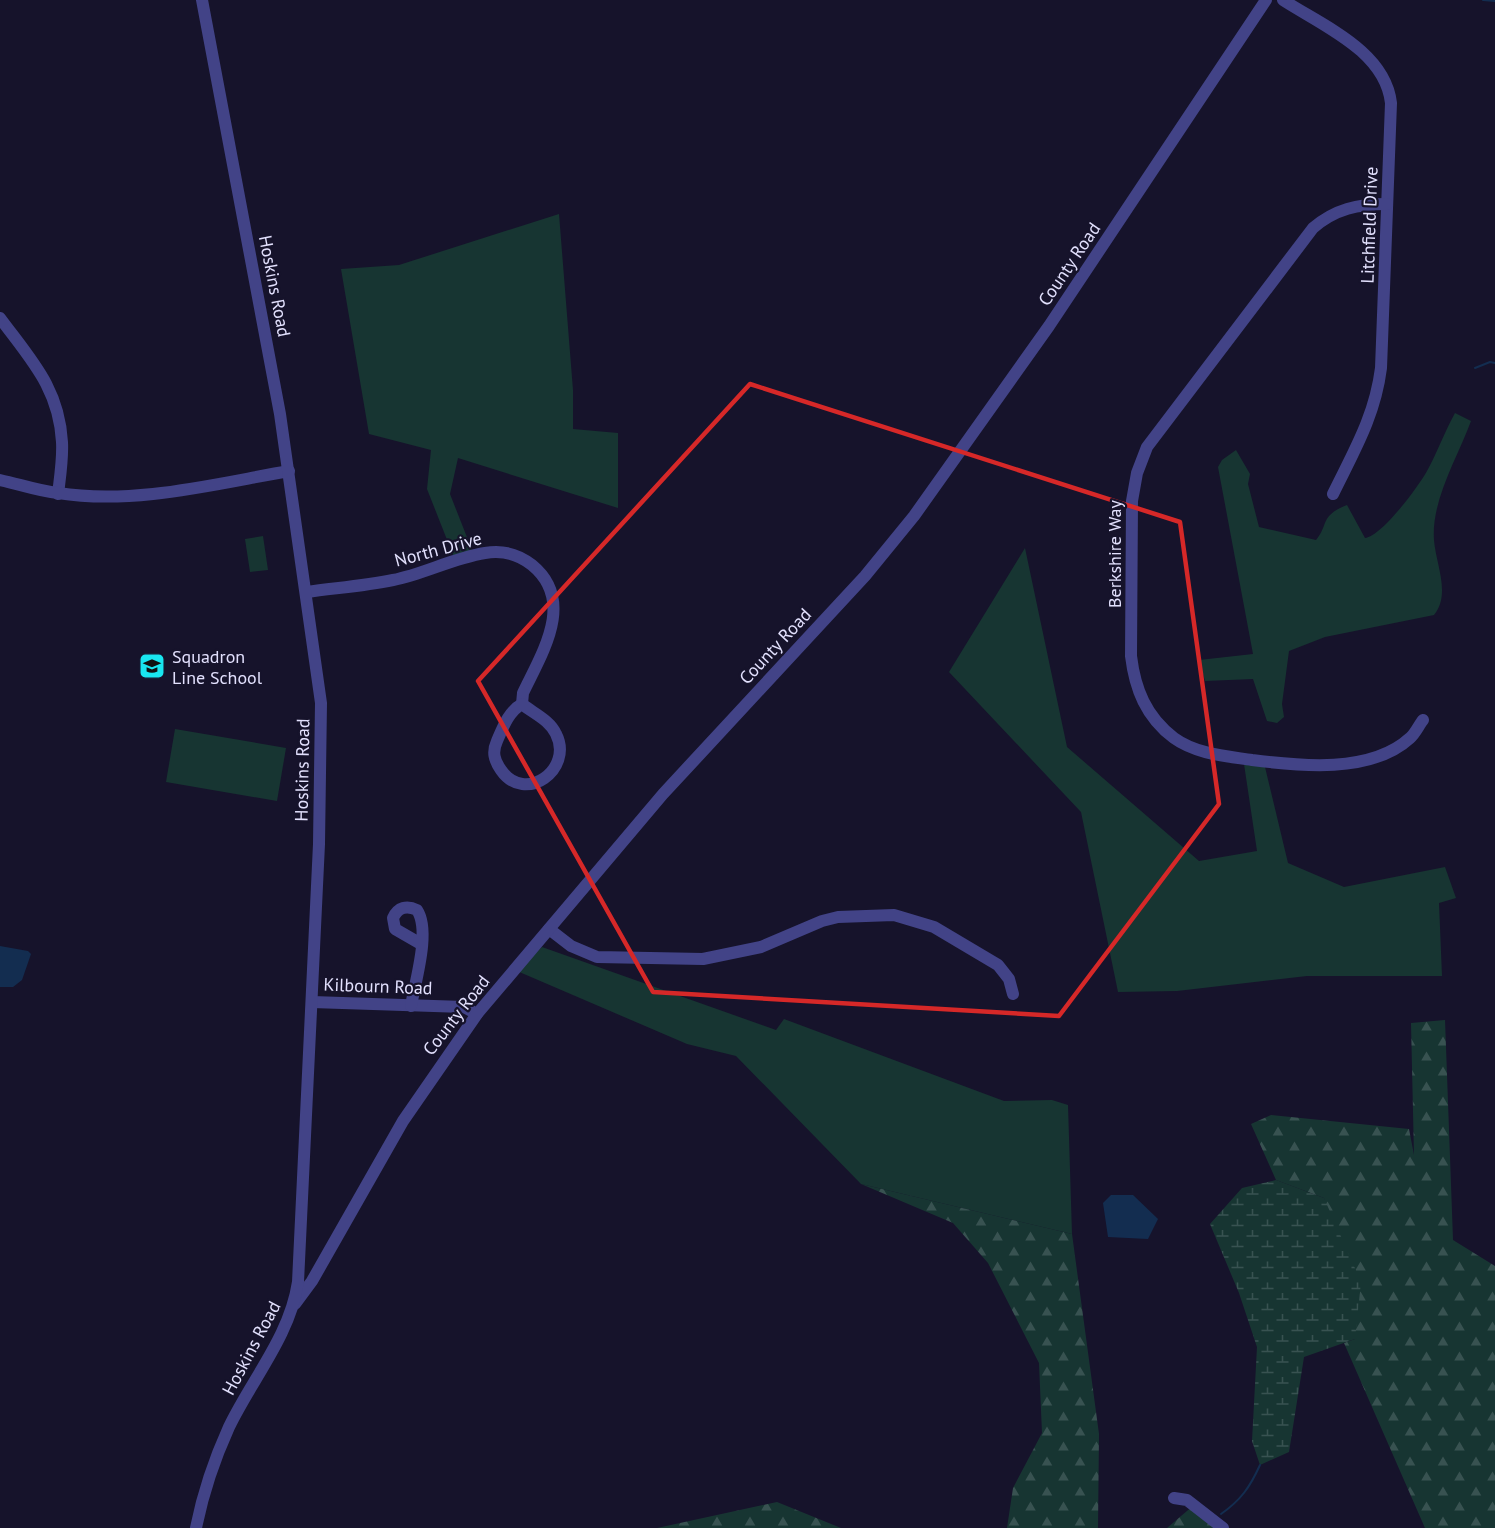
<svg xmlns="http://www.w3.org/2000/svg" width="1495" height="1528" font-family="'PT Sans',sans-serif">
  <defs>
    <pattern id="forest-firs" width="22" height="20" patternUnits="userSpaceOnUse" patternTransform="scale(1.5)"><rect width="22" height="20" fill="#173532"/><path d="M5 1l3.5 6h-7zM16 11l3.5 6h-7z" fill="#385251"/></pattern>
    <pattern id="wetland-marsh" width="20" height="14" patternUnits="userSpaceOnUse" patternTransform="scale(1.5)"><rect width="20" height="14" fill="#173532"/><path d="M1 5h8M5 5V1M11 12h8M15 12V8" fill="none" stroke="#385251"/></pattern>
  </defs>
  <rect width="100%" height="100%" fill="#16132b"/>
  <g fill="#173532">
    <polygon points="559,214 573,390 573,429 618,433 618,508 458,458 450,494 474,555 455,560 427,489 431,450 369,434 341,269 399,265"/>
    <path d="M1455,413L1471,421C1458,457 1431,500 1434,540C1436,565 1451,594 1434,615L1325,637L1289,651L1282,704L1284,717L1277,723L1267,721L1253,679L1205,681L1199,660L1253,654L1218,467L1222,460L1236,450L1250,474L1248,484L1259,527L1316,540C1329,525 1319,516 1347,505L1365,538C1382,536 1418,487 1427,471C1437,453 1444,433 1455,413Z"/>
    <polygon points="263,536 268,570 250,572 245,539"/>
    <polygon points="1025,548 1067,747 1199,861 1257,851 1244,764 1265,767 1288,863 1344,887 1445,867 1456,898 1439,903 1442,976 1307,976 1177,991 1118,992 1081,812 949,672"/>
    <polygon points="175,729 286,748 277,801 166,782"/>
    <polygon points="542,947 776,1030 784,1019 1004,1101 1052,1100 1068,1105 1072,1234 861,1184 736,1056 687,1044 517,971"/>
  </g>
  <g fill="url(#forest-firs)">
    <polygon points="1445,1020 1453,1240 1495,1266 1495,1528 1425,1528 1344,1343 1355,1339 1324,1198 1276,1180 1251,1124 1271,1115 1409,1129 1414,1155 1411,1023"/>
    <polygon points="861,1184 1072,1234 1099,1434 1098,1528 1007,1528 1013,1488 1042,1433 1039,1363 988,1263 953,1223"/>
    <polygon points="777,1502 841,1528 657,1528"/>
    <polygon points="1194,1505 1223,1528 1167,1528"/>
  </g>
  <polygon fill="url(#wetland-marsh)" points="1276,1180 1324,1198 1361,1282 1355,1339 1304,1357 1289,1452 1260,1465 1252,1441 1257,1347 1239,1293 1210,1224 1242,1188"/>
  <g fill="#132d50">
    <polygon points="0,946 28,951 31,954 22,980 13,987 0,987"/>
    <polygon points="1111,1195 1133,1195 1158,1219 1148,1239 1108,1237 1103,1203"/>
  </g>
  <g fill="none" stroke-linecap="round" stroke-linejoin="round">
    <g stroke="#132d50" stroke-width="2">
      <polyline points="1483,0 1495,1"/>
      <polyline points="1475,368 1490,362 1495,363"/>
      <path d="M1221,1514C1241,1500 1250,1487 1260,1465"/>
    </g>
    <g stroke="#424387" stroke-width="12">
      <path d="M1283,0C1323,26 1385,51 1391,103L1381,368C1375,416 1354,451 1333,494"/>
      <path d="M1387,204C1358,204 1335,209 1313,228L1147,447L1137,473L1132,501L1131,656C1135,689 1146,717 1174,738C1196,754 1226,756 1252,760C1299,766 1371,774 1410,738C1415,734 1419,725 1423,720"/>
      <path d="M0,318C31,360 59,388 62,442C63,459 60,477 58,494"/>
      <path d="M0,480C19,484 38,491 58,493C134,505 214,484 289,471"/>
      <path d="M307,592C335,588 364,586 393,580C424,574 453,558 485,553C502,550 518,554 532,565C576,601 542,653 523,693L522,704"/>
      <path d="M522,704C533,713 550,720 556,734C574,769 525,805 501,770C494,760 492,752 497,741C503,727 509,711 522,704Z"/>
      <polyline points="549,929 571,946 597,957 703,959 761,947 822,921 838,917 894,915 934,927 998,965 1009,979 1013,994"/>
      <polyline points="312,1002 464,1007 477,1014"/>
      <path d="M411,1006C415,982 431,931 417,910C407,905 398,907 393,918L395,929L421,944"/>
      <polyline points="295,1304 312,1281 403,1121 477,1014 663,794 865,576 914,516 1049,326 1266,0"/>
      <polyline points="1174,1498 1187,1500 1223,1528"/>
      <path d="M196,1528C203,1493 214,1460 229,1427C252,1379 290,1336 298,1282L319,844L321,703L280,414L202,0"/>
    </g>
  </g>
  <path fill="none" stroke="#d62828" stroke-width="4.5" stroke-linejoin="round" d="M750,384L1180,522L1219,804L1059,1016L653,992L478,681Z"/>
  <defs>
    <g id="school-square" transform="scale(1.35)"><rect x="-9" y="-9" width="18" height="18" rx="4" fill="#19e6f0" stroke="#16132b"/><path d="M0-5L7-2L0 1L-7-2ZM-4 1L0 2.5L4 1V4Q0 6-4 4Z" fill="#111"/></g>
  </defs>
  <g fill-rule="evenodd">
    <use href="#school-square" x="152" y="666"/>
  </g>
  <g text-anchor="middle" dominant-baseline="central" stroke-width="4.5" stroke-linejoin="round" paint-order="stroke">
    <g font-size="18" fill="#e2e0fd" stroke="#16132b">
      <text transform="translate(1369 225) rotate(-88)">Litchfield Drive</text>
      <text transform="translate(1069 264) rotate(-56)">County Road</text>
      <text transform="translate(275 286) rotate(79)">Hoskins Road</text>
      <text transform="translate(438 549) rotate(-15)">North Drive</text>
      <text transform="translate(1114 554) rotate(-90)">Berkshire Way</text>
      <text transform="translate(775 646) rotate(-47)">County Road</text>
      <text transform="translate(302 770) rotate(-89)">Hoskins Road</text>
      <text transform="translate(378 986) rotate(2)">Kilbourn Road</text>
      <text transform="translate(456 1015) rotate(-52)">County Road</text>
      <text transform="translate(251 1348) rotate(-62)">Hoskins Road</text>
    </g>
    <g font-size="18" fill="#e2e0fd" stroke="#16132b" text-anchor="start">
      <text x="172" y="656">Squadron<tspan x="172" dy="21">Line School</tspan></text>
    </g>
  </g>
</svg>
